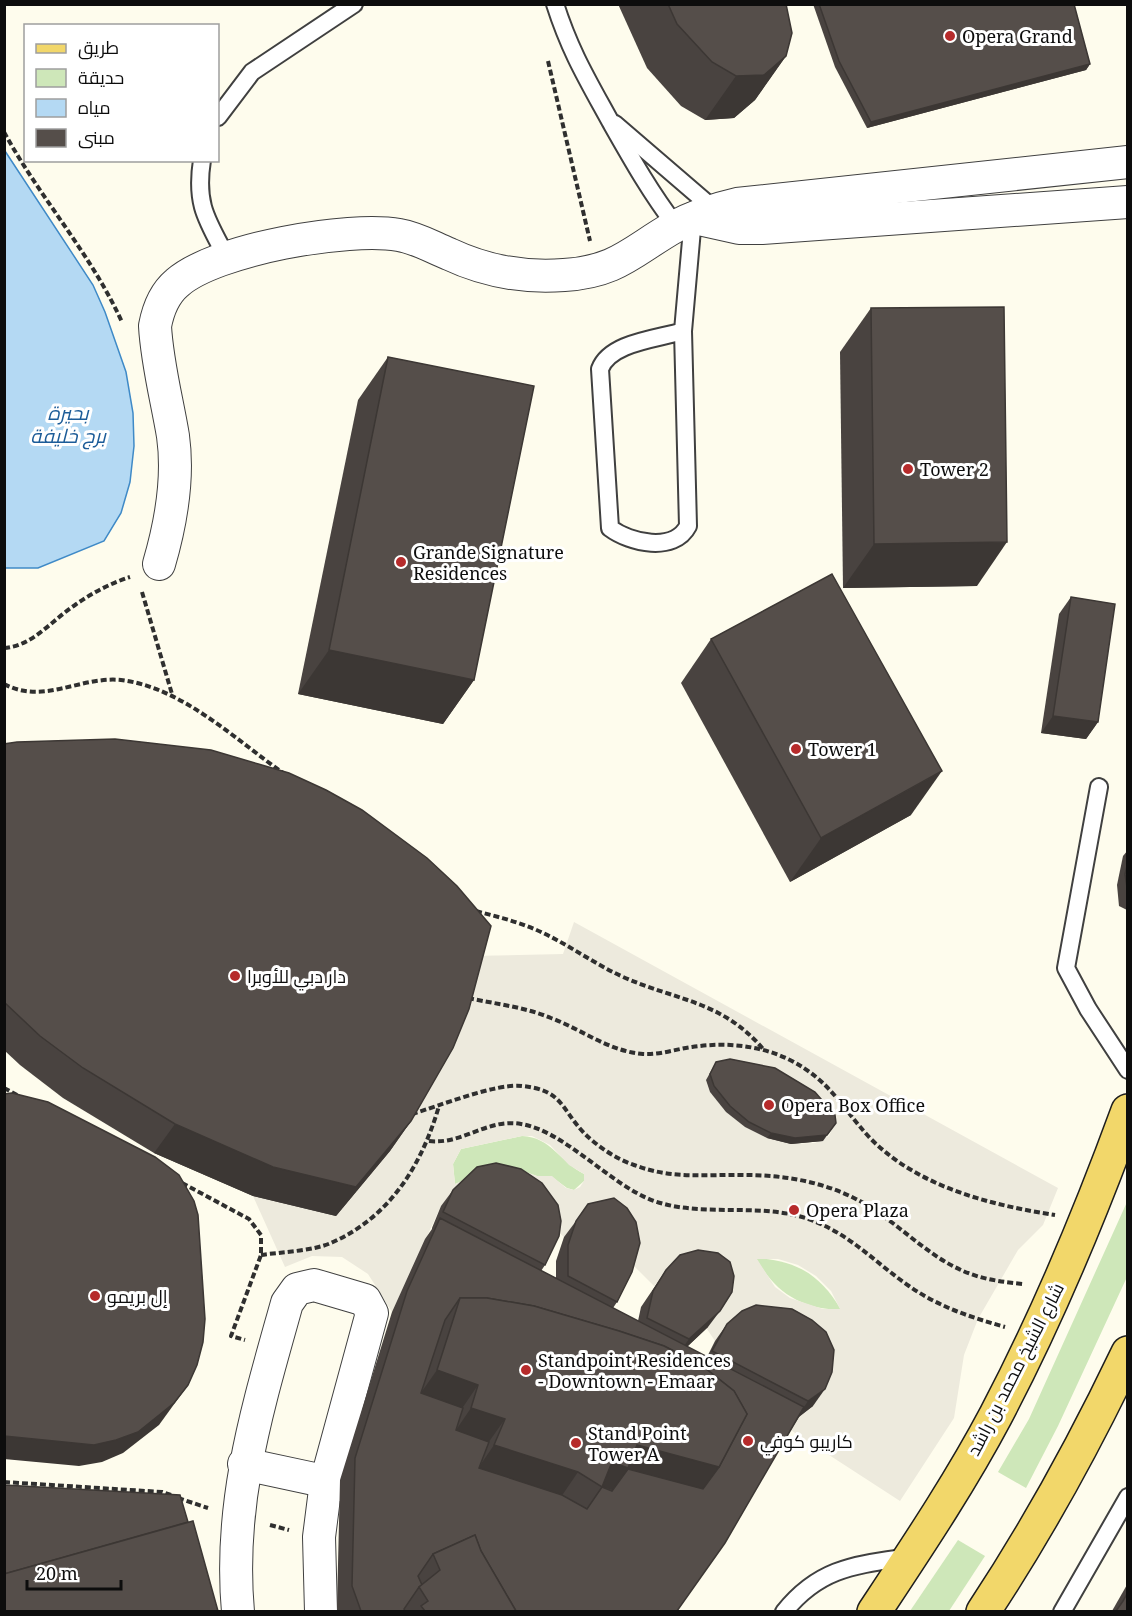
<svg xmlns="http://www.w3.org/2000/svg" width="1132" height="1616" font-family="'Noto Serif',Cairo,serif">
  <rect width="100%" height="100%" fill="#fefced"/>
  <g fill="#cee7b9">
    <path d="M522,1136C551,1137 560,1162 584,1174V1181L574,1190L567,1188L552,1177L537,1176L523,1171L470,1178L455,1184L453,1164L461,1149Z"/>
    <polygon points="1127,1202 1127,1277 1058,1426 1026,1488 998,1472 1029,1419"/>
    <path d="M756,1258C796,1260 821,1275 841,1310C802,1309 775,1293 756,1258Z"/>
    <polygon points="958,1540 985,1556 949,1611 910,1611"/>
  </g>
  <path fill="#edeadd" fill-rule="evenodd" d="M574,922L1058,1188L1043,1225L1018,1250L978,1319L964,1355L954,1418L900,1501L789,1429L797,1418L813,1406L730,1327L715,1341L669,1272L654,1286L628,1260L576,1221L564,1237L547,1222L441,1206L392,1312L368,1274L342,1257L312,1256L285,1267L253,1196L336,1216L390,1151L470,956L563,954ZM712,1068L832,1129L829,1136L815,1143L791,1144L767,1138L745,1127L726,1112L710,1092L706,1080ZM522,1136H532L550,1145L569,1165L584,1174V1181L580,1187L574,1190L566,1188L552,1176H537L522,1171L470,1178L455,1184L453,1164L461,1149ZM757,1259H778L798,1265L816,1276L831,1291L840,1309H823L790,1298L775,1287Z"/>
  <polygon fill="#b4d9f3" stroke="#3f8ac7" stroke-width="1.5" points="5,151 93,285 105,312 126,372 133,413 134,446 130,482 121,513 104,541 38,568 5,568"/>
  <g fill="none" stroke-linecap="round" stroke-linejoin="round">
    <g stroke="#404040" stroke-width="20">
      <g id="lane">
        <path d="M555,4C570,51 587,79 610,121C631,158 650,192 676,226"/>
        <polyline points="218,117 252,72 354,4"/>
        <polyline points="615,124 715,210"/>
        <path d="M202,160C195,205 207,220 227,258"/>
        <path d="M683,331C658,339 610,342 600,369L610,528C630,543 674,553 688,526L683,331L693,218"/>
        <polyline points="1099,787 1066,968 1088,1009 1128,1070"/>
        <path d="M784,1612C820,1567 856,1565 910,1557"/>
        <polyline points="1062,1612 1128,1497"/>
      </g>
    </g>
    <g stroke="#404040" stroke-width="34">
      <g id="street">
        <polyline points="694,218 739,228 762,228 1128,202"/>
        <path d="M159,564C171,523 179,479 173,436C167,400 157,363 155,326C158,310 164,294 177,283C215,249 349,226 399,235C417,238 432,247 449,254C485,271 525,278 564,275C617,272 632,251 674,227C694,216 715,209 737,204L1128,162"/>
        <polyline points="244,1464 347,1486"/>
        <path d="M238,1612C228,1502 258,1407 287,1303L297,1289L314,1285L365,1300L372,1313L326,1482L319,1537L321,1612"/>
      </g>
    </g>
    <g stroke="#1e1e1e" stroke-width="36">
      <g id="primary">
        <path d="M874,1612C917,1547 960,1483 996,1415C1047,1318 1090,1215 1128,1111"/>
        <path d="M983,1612C1038,1529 1085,1443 1128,1353"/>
      </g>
    </g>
    <g stroke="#2f2f2f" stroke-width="4" stroke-dasharray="6 3" stroke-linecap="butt">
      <polyline points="548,61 590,241"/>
      <path d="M4,132C40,198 91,254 122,322"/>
      <polyline points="142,592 172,694"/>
      <path d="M4,648C33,646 52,620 75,605C92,593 111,583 130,577"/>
      <path d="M4,684C44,705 80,676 121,680C181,687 235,739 283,773"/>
      <path d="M476,911C498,917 520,922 541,932C569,945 593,963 621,976C676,1001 722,1000 764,1050"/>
      <path d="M468,998C496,1004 525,1007 551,1018C583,1030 608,1051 643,1054C660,1055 676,1049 692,1047C725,1042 760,1045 790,1060C831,1081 841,1107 870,1138C918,1187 990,1205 1055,1215"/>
      <polyline points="4,1088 17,1095"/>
      <path d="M412,1114C439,1106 496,1083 522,1086C563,1090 561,1109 584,1133C597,1146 616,1159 634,1165C674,1180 705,1174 746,1175C781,1175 819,1181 852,1197C892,1216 921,1252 961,1270C980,1279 1002,1282 1023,1284"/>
      <path d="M429,1141C463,1145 487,1118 521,1124C565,1131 610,1185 654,1201C706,1219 765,1200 816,1222C853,1237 877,1264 909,1286C939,1307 970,1317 1005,1327"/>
      <polyline points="182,1183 249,1219 261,1235 261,1255 231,1336 245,1340"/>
      <path d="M261,1255C281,1252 315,1251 333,1242C391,1216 422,1164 439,1106"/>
      <polyline points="4,1482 162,1492 171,1495"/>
      <polyline points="178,1498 208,1508"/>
      <polyline points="270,1525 289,1530"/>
    </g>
    <use href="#lane" stroke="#fff" stroke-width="16"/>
    <use href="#street" stroke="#fff" stroke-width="32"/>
    <use href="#primary" stroke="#f2d76a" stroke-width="33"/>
  </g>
  <g fill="#494340">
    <polygon points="618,4 786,4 786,56 755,100 734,118 705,120 681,106 647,68"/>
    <polygon points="813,4 1074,4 1090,64 1086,70 867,128 835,67"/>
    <polygon points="871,308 977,586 843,588 840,352"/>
    <polygon points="388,357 474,680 443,724 298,694 358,400"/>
    <polygon points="1071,597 1098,722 1086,739 1041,733 1059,614"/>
    <polygon points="711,639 911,815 790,882 681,683"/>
    <polygon points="4,744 411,1121 390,1151 336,1216 253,1196 154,1153 63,1098 20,1065 4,1050"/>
    <polygon points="1128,850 1128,910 1127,910 1119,906 1117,885 1123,856"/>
    <polygon points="716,1062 823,1141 791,1144 767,1138 745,1127 726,1112 710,1092 706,1080"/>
    <polygon points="453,1190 545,1265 541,1271 556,1278 556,1261 564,1237 576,1221 617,1302 613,1308 638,1321 641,1307 666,1270 708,1327 687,1347 707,1357 715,1341 727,1324 813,1406 799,1417 677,1611 338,1611 337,1607 340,1480 392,1312 425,1239 432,1229 432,1228 441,1206"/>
    <polygon points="1128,1583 1128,1611 1112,1611"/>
  </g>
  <g fill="#3c3734">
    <polygon points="786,56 755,100 734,118 705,120 736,76"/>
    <polygon points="1090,64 1086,70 867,128 871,122"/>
    <polygon points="1007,542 977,586 843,588 874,544"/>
    <polygon points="329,650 474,680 443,724 298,694"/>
    <polygon points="1053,716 1098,722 1086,739 1041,733"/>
    <polygon points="942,771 911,815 790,882 821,838"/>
    <polygon points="411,1121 390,1151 336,1216 253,1196 154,1153 175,1124"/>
    <polygon points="836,1123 823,1141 791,1144 767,1138 771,1133"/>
    <polygon points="720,1311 708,1327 677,1356 689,1339"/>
    <polygon points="437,1370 478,1385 448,1429 406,1414"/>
    <polygon points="188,1385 159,1425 123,1453 102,1462 79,1466 4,1459 4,1436"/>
    <polygon points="825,1389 813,1406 797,1418 808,1401"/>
    <polygon points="471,1408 505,1419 474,1463 441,1452"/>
    <polygon points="494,1445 578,1472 548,1516 464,1489"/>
    <polygon points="637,1445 719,1467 688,1511 602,1487 612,1462"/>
  </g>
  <g fill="#554e4a" stroke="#3c3734" stroke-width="1.5" fill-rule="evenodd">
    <polygon points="668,4 786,4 792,33 786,56 764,75 736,76 712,62 677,24"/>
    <polygon points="819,4 1074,4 1090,64 871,122 839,61"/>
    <polygon points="1004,307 1007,542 874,544 871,308"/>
    <polygon points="388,357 534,386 474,680 329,650"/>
    <polygon points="832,574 942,771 821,838 711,639"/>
    <polygon points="1071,597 1115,604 1098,722 1053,716"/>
    <polygon points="115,739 211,750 289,773 326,790 362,810 427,858 457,886 491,926 469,1009 453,1048 411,1121 356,1187 273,1167 175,1124 83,1068 40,1036 4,1002 4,744 17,742"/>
    <polygon points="1128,862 1128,894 1125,874"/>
    <polygon points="730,1059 775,1068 815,1092 835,1115 836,1123 827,1135 795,1138 771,1133 749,1122 730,1106 714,1086 710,1074 716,1062"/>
    <polygon points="12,1093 48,1102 155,1157 179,1175 194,1201 198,1215 205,1319 203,1342 197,1365 188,1385 174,1403 138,1432 116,1440 94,1445 4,1436 4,1094"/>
    <polygon points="496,1163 521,1169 542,1183 558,1205 561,1221 559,1236 545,1265 443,1212 453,1190 477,1167"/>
    <polygon points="614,1198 627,1208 636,1222 640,1243 632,1272 617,1302 568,1276 568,1245 576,1221 588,1204"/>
    <path d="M440,1218L804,1407L725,1543L677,1611H516L481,1551L475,1535L433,1554L418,1576L422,1585L419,1587L404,1609L405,1611H361L352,1586L355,1458L407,1291ZM460,1298H487L534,1306L619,1331L664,1346L701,1365L734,1391L747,1414L719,1467L703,1489L628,1469L612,1491L602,1487L587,1509L562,1495L479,1468L489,1442L456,1430L463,1408L421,1393L445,1320Z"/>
    <polygon points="698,1250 718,1253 730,1262 734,1276 732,1292 720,1311 689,1339 647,1318 653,1291 666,1270 680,1255"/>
    <polygon points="460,1298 487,1298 534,1306 619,1331 664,1346 701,1365 734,1391 747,1414 719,1467 637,1445 628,1468 612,1462 602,1487 578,1472 494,1445 505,1419 471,1408 478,1385 437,1370"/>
    <polygon points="756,1305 792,1309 812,1320 826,1332 834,1350 832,1372 825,1389 808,1401 712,1351 727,1324 742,1311"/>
    <polygon points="4,1485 180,1495 188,1522 4,1574"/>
    <polygon points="193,1521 218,1611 4,1611 4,1574"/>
    <polygon points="475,1535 481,1551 516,1611 425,1611 421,1606 428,1601 419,1587 440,1570 433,1554"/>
    <polygon points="1128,1592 1128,1611 1116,1611 1123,1601"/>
  </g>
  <g fill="#b62b2b" stroke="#fff" stroke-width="2">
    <circle cx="950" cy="36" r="6"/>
    <circle cx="908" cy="469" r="6"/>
    <circle cx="401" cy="562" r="6"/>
    <circle cx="796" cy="749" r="6"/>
    <circle cx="235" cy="976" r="6"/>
    <circle cx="769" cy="1105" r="6"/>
    <circle cx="794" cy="1210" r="6"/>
    <circle cx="95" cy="1296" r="6"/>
    <circle cx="526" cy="1370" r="6"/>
    <circle cx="748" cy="1441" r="6"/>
    <circle cx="576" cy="1443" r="6"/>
  </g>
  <g text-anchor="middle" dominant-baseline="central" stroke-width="6" stroke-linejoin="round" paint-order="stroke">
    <g font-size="18" fill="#0d0d0d" stroke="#fff" text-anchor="start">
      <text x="962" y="36">Opera Grand</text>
      <text x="920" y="469">Tower 2</text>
      <text x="413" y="552">Grande Signature<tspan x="413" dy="21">Residences</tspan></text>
      <text x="808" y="749">Tower 1</text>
      <text x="247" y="976">دار دبي للأوبرا</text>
      <text x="781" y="1105">Opera Box Office</text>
      <text x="806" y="1210">Opera Plaza</text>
      <text x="107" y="1296">إل بريمو</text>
      <text x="538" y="1360">Standpoint Residences<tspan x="538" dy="21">- Downtown - Emaar</tspan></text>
      <text x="588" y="1433">Stand Point<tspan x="588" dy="21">Tower A</tspan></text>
      <text x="760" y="1441">كاريبو كوفي</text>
    </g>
    <g font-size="18" fill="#0d0d0d" stroke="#fff">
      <text transform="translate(1015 1369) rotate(-63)">شارع الشيخ محمد بن راشد</text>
    </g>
    <g font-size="20" font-style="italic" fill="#1c5c98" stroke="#fff">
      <text x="68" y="412">بحيرة<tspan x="68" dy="23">برج خليفة</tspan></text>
    </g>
  </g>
  <rect width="1132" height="1616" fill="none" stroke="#0d0d0d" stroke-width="12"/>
  <rect x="24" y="24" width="195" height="138" fill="#ffffff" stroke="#9e9e9e" stroke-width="1.5"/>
  <rect x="36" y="44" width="30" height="9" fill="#f2d76a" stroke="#9e9e9e" stroke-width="1.5"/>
  <text x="78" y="54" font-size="18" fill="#0d0d0d">طريق</text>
  <rect x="36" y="69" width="30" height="18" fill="#cee7b9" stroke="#9e9e9e" stroke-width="1.5"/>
  <text x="78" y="84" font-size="18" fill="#0d0d0d">حديقة</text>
  <rect x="36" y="99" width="30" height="18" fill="#b4d9f3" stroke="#9e9e9e" stroke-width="1.5"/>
  <text x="78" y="114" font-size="18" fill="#0d0d0d">مياه</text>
  <rect x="36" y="129" width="30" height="18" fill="#554e4a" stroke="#9e9e9e" stroke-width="1.5"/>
  <text x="78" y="144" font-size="18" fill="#0d0d0d">مبنى</text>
  <path d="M27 1580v9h94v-9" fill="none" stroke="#0d0d0d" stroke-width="3"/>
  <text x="36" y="1580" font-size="18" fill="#0d0d0d" stroke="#ffffff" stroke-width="4.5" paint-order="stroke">20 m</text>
</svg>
